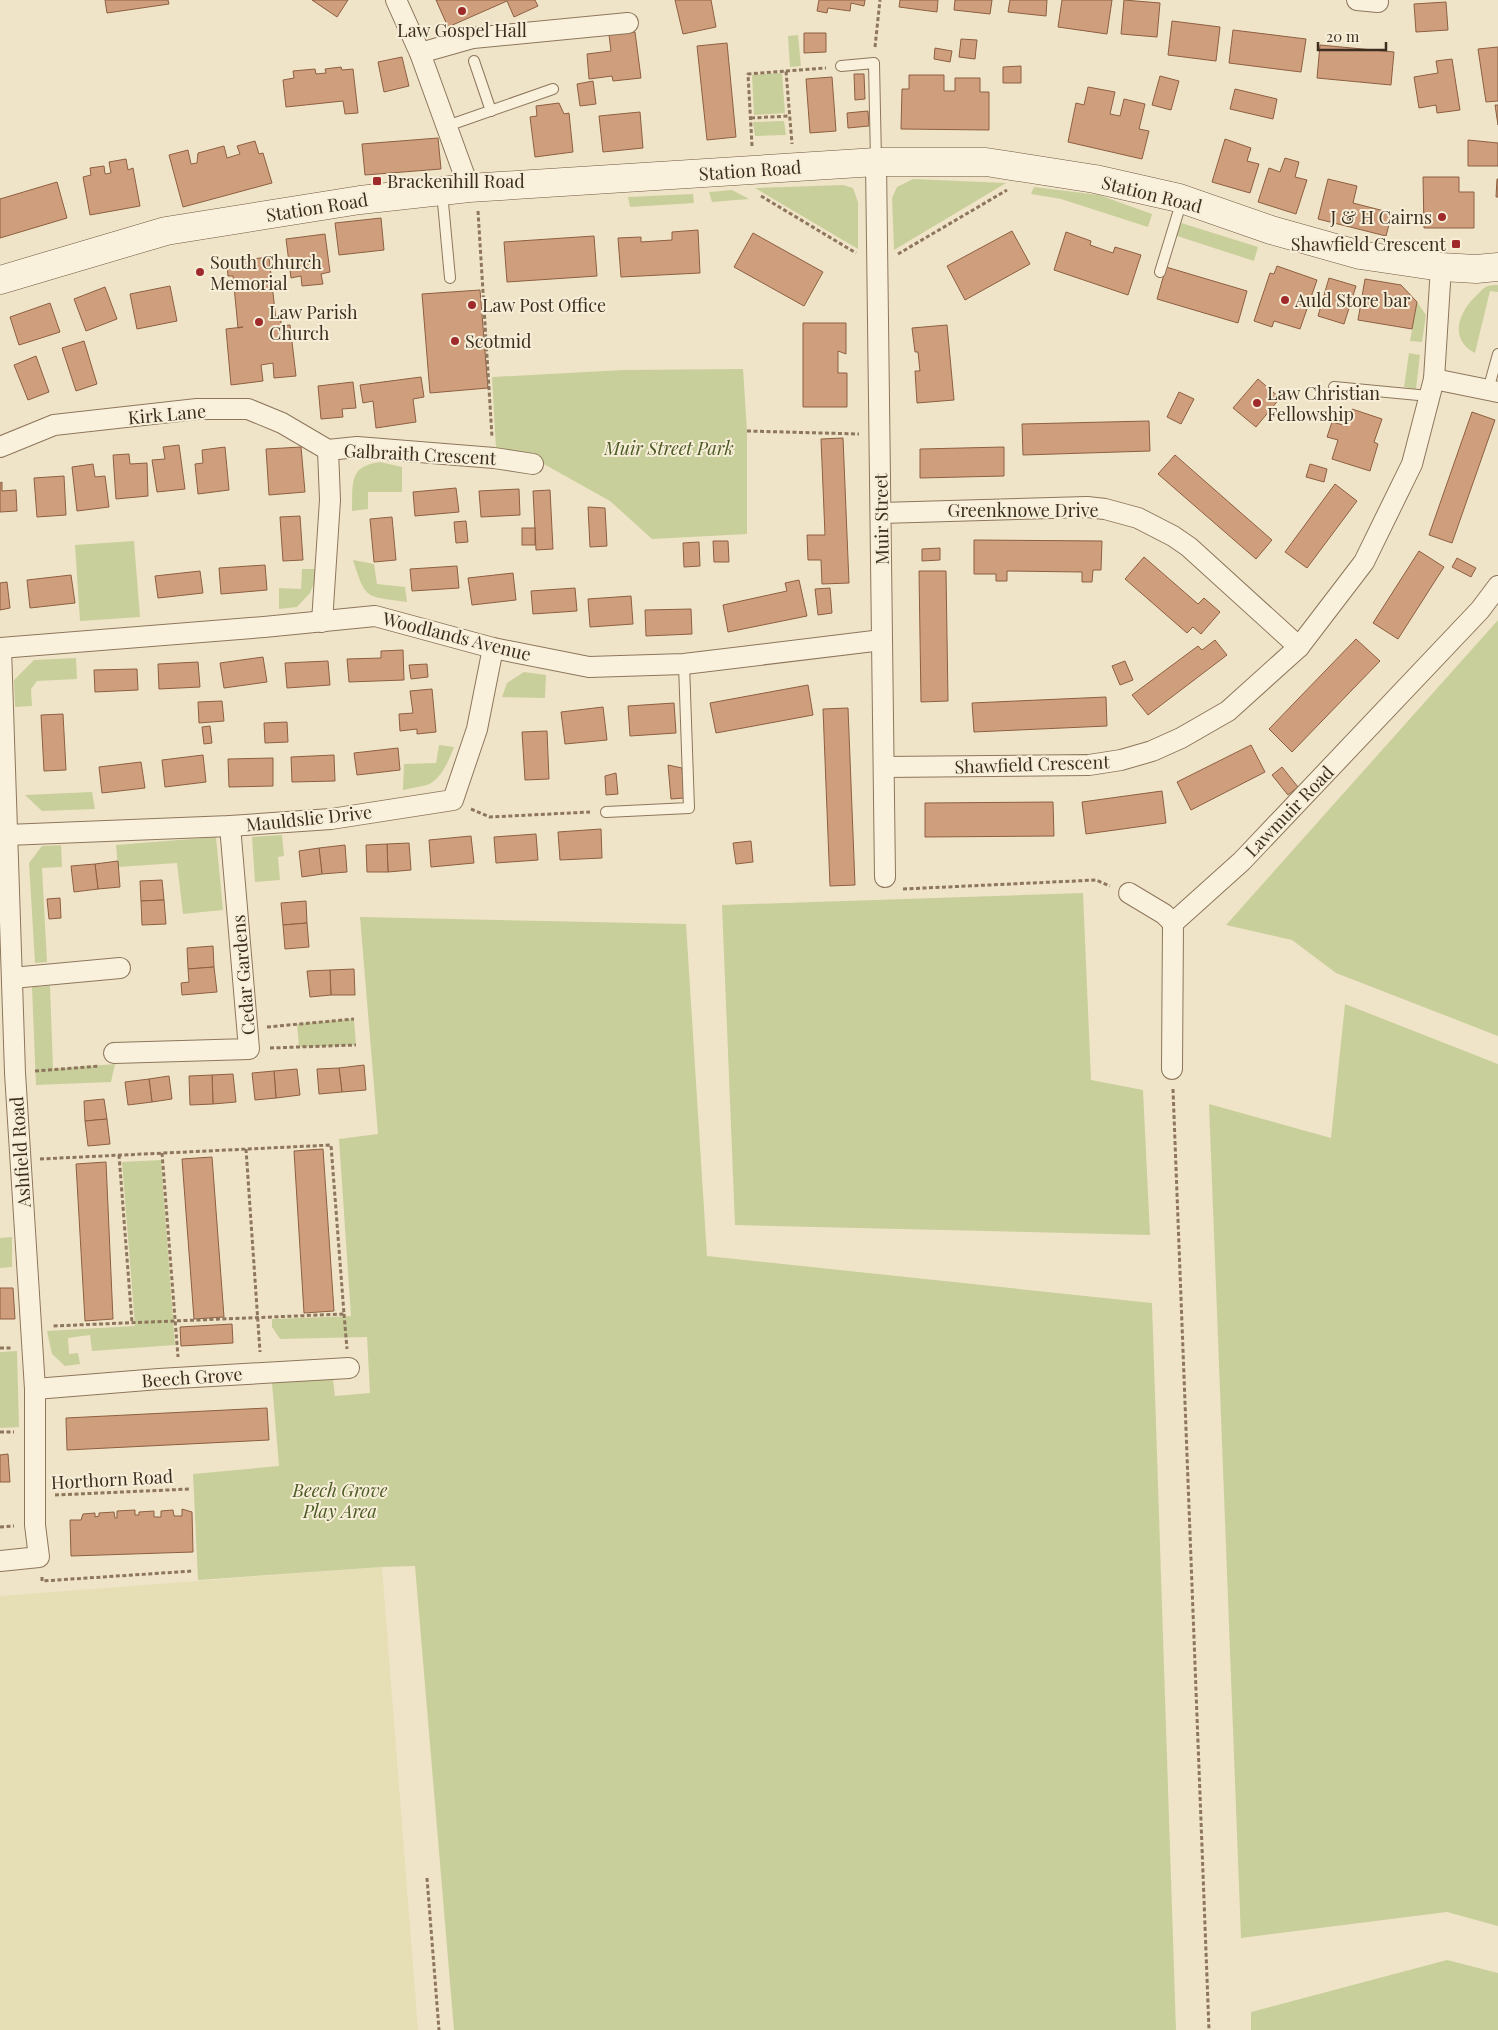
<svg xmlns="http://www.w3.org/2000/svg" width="1498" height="2030" font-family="'Playfair Display',serif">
  <rect width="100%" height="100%" fill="#f0e4c8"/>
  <polygon fill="#e6deb5" points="382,1567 418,2030 0,2030 0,1596"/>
  <g fill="#c9cf9b">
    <polygon points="798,35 801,66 790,67 788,36"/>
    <polygon points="782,73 785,113 754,115 752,75"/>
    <polygon points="784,121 786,135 755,136 753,122"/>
    <polygon points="913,179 1006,183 894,250 892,198 897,187"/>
    <polygon points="843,185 853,188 858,202 858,249 755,188"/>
    <polygon points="1034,187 1099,195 1152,214 1148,227 1061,199 1031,194"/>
    <polygon points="732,190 749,199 712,202 709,192"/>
    <polygon points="693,194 694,203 630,207 628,197"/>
    <polygon points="1178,222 1258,247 1254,261 1174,235"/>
    <path d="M1498,285V292L1490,291L1475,353C1448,339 1459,311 1477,295C1480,292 1483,288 1486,287C1489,285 1495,285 1498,285Z"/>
    <polygon points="1417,302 1426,315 1422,342 1410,341"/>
    <polygon points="1409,353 1420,355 1416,389 1404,387"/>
    <polygon points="743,369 747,431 747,534 652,539 610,501 533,458 496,449 492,377 623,370"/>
    <path d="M380,462L402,467V492H368V509L352,511C353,484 348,466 380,462Z"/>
    <polygon points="134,541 140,617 80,621 75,545"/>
    <path d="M353,560L374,564L377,584L405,587L407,602C366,596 366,601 353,560Z"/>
    <polygon points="302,569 320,569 310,593 297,607 279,609 279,588 301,589"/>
    <polygon points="1498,620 1498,1036 1336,973 1292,940 1226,925"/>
    <polygon points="76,658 77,679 37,681 31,689 32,706 15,707 14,680 34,660"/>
    <polygon points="524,672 546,675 545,698 502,697 507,683"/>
    <path d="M439,745L454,747C449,760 441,780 427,785C419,787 411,788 403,790L404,764L436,763Z"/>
    <polygon points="92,792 95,809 42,811 25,795"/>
    <polygon points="282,835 284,856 278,857 280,880 255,882 252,837"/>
    <polygon points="216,837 223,910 183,914 177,863 118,867 116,845"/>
    <polygon points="61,845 62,867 42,868 47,962 35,963 29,863 42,846"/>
    <polygon points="1083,893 1091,1080 1143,1090 1150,1235 735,1225 722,905"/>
    <polygon points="360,917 686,924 707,1256 1152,1303 1176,2030 454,2030 415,1566 382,1567 198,1580 193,1474 279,1466 272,1383 333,1379 335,1396 370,1393 367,1337 280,1339 272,1327 272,1319 351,1316 339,1139 378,1134"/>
    <polygon points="50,986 53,1069 115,1064 111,1082 36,1085 32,987"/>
    <polygon points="1345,1004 1498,1064 1498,1926 1447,1912 1241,1938 1209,1104 1331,1138"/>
    <polygon points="354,1019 356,1045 299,1047 297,1024"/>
    <polygon points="161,1160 175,1345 92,1351 90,1335 68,1338 69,1354 78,1353 80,1364 65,1366 52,1354 47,1331 135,1326 122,1162"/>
    <polygon points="12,1237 12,1267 0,1268 0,1238"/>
    <polygon points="17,1351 19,1427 0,1428 0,1352"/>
    <polygon points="1447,1960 1498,1973 1498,2030 1251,2030 1251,2012"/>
  </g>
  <g fill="#cf9f7d" stroke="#8d5f41">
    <polygon points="105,0 168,0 169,4 107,13"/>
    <polygon points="312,0 348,0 337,17"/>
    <polygon points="436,0 535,0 538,6 514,17 507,1 448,27"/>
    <polygon points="675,0 711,0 716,27 683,34"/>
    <polygon points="819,0 865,0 864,6 851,3 850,11 828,8 827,13 817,11"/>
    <polygon points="900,0 938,0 937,12 899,7"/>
    <polygon points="955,0 992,0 990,14 954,10"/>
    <polygon points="1010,0 1047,0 1046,16 1008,12"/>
    <polygon points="1062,0 1112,0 1107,34 1058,27"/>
    <polygon points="1124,0 1160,3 1157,37 1121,34"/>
    <polygon points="1446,2 1448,30 1416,32 1414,4"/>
    <polygon points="1172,21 1220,27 1216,61 1168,55"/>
    <polygon points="1233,30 1306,39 1301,72 1229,63"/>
    <polygon points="635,32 641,78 613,81 612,76 589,79 587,54 611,51 609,35"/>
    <polygon points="804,33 826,33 826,52 804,53"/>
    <polygon points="961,39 977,40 975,59 959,57"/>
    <polygon points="727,43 736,137 707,140 697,46"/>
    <polygon points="1320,45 1394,52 1391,85 1317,78"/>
    <polygon points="1498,47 1498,101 1486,102 1478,49"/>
    <polygon points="935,48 952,51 950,62 934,59"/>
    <polygon points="402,57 409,86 384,92 378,62"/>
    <polygon points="1452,59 1460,110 1437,113 1436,105 1419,108 1414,77 1438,73 1436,61"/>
    <polygon points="1021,66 1021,83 1003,83 1003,67"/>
    <polygon points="341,67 342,70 353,69 358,113 345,114 343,101 286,107 283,80 294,78 293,71 315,69 316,74 326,73 325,69"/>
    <polygon points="854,74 864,74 865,99 855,100"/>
    <polygon points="909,75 944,75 944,91 955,91 955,78 980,78 980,92 989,92 989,130 901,129 902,89 909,89"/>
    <polygon points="1160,76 1179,81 1171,110 1152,105"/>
    <polygon points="832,77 836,131 810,133 806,79"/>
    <polygon points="593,81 596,104 580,106 577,84"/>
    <polygon points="1088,87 1115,92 1110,114 1120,116 1124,99 1145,104 1139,129 1149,131 1142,159 1068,142 1076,103 1084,105"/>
    <polygon points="1235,89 1277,99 1273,119 1230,109"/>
    <polygon points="559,103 564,114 569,113 573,152 535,157 530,117 537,116 536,106"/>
    <polygon points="1495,105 1498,105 1498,125"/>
    <polygon points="868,111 869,126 848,128 847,113"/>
    <polygon points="640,112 643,148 603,152 599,116"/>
    <polygon points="438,138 441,169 365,175 362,144"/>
    <polygon points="1225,139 1251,148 1247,161 1259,164 1250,193 1212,182"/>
    <polygon points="1468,140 1498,143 1498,166 1468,166"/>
    <polygon points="255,141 259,154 263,153 272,183 183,207 169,155 188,150 191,164 197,163 198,153 224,146 227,158 240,154 237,146"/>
    <polygon points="1285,158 1299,162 1295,177 1307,180 1296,214 1258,202 1269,168 1280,172"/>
    <polygon points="126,159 128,170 133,168 140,206 90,215 83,177 91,175 90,168 104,166 105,174 111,173 109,162"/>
    <polygon points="1423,177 1459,177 1459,192 1474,192 1474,228 1424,228"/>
    <polygon points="1328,179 1357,186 1353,203 1392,213 1386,236 1318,219"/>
    <polygon points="1497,179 1498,179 1498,197 1496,197"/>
    <polygon points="57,182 67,218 0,238 0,199"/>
    <polygon points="381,218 384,250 339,255 335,223"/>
    <polygon points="698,230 700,273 621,277 618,238 641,237 641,242 672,240 672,232"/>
    <polygon points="1012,231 1030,264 965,300 947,266"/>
    <polygon points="1066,232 1091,241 1090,245 1113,253 1115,247 1141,255 1128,295 1054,270"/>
    <polygon points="753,233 823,272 804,306 734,267"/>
    <polygon points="325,234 330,272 321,274 323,284 302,286 301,276 291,278 286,239"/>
    <polygon points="594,236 597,276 507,282 504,242"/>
    <polygon points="269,257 276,320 281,319 281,326 290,325 296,376 274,378 273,363 261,365 263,381 231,385 226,329 243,327 238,328 233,276 228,276 227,264 235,263 235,261"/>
    <polygon points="1277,266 1317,280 1300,329 1274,321 1272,327 1254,321 1270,273 1274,274"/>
    <polygon points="1166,267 1247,291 1238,323 1157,299"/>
    <polygon points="1329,278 1356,286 1344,324 1318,316"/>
    <polygon points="1365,279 1401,285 1417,302 1412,329 1358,320"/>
    <polygon points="170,286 177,321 137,329 130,294"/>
    <polygon points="105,287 117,319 86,331 74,299"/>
    <polygon points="480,290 488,388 430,393 422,294"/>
    <polygon points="50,303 60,332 19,345 10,317"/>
    <polygon points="803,323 846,323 846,354 838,351 838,373 847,373 847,407 803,407"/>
    <polygon points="947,325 954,400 917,403 915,371 920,371 918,352 915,352 912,328"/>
    <polygon points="84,341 97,384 76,391 62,348"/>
    <polygon points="36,356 49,392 28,400 14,365"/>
    <polygon points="421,377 424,397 413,399 416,422 376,428 373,401 363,403 360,385"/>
    <polygon points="1258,379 1280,398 1256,427 1233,408"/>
    <polygon points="353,382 356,408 342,409 343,417 321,419 318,386"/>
    <polygon points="1179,392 1194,399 1181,424 1167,417"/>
    <polygon points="1352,409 1382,419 1374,442 1378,444 1370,471 1332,459 1338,440 1327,437 1332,422 1347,426"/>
    <polygon points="1472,412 1495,420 1452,543 1429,535"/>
    <polygon points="1149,421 1150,451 1023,455 1022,424"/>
    <polygon points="843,438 849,583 822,584 821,560 808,560 807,535 825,535 821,439"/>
    <polygon points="179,445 185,489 157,492 152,460 165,459 163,447"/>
    <polygon points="225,447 229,490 198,494 195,464 203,463 202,450"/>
    <polygon points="301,447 305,492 269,495 266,449"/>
    <polygon points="1004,447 1004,476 920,478 920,449"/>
    <polygon points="129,454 130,464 147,463 148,496 116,499 113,455"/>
    <polygon points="1175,455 1272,540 1256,559 1158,474"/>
    <polygon points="93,464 95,477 105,476 109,507 77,511 72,467"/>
    <polygon points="1310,464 1327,469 1324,482 1306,477"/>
    <polygon points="64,476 66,515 37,517 34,478"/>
    <polygon points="2,482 2,491 16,490 17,511 0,512 0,483"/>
    <polygon points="1335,484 1357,501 1307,568 1285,552"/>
    <polygon points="456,488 459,512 415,516 413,492"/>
    <polygon points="519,489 520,515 481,517 479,491"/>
    <polygon points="550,490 553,549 536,550 533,491"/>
    <polygon points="588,507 605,508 607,546 590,547"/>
    <polygon points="300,516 303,560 283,561 280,517"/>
    <polygon points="392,517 396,560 374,562 370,519"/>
    <polygon points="466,521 468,542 456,543 454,522"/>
    <rect x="522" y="528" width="13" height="17"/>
    <polygon points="974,540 1102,541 1101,570 1093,570 1092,582 1082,582 1082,572 1007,571 1007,581 996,581 996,574 974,574"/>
    <polygon points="713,541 728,541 729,562 714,562"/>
    <polygon points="699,542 700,566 684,567 683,543"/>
    <polygon points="940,548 940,560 922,561 922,549"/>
    <polygon points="1419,551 1444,567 1398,639 1373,623"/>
    <polygon points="1144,557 1198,604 1204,598 1220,612 1201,634 1193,627 1187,633 1125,579"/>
    <polygon points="1457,558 1476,568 1471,577 1452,567"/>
    <polygon points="265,565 267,590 221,594 219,568"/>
    <polygon points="457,566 459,588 412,591 410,569"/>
    <polygon points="200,571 203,593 158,598 155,576"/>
    <polygon points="919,571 946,571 948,701 921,702"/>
    <polygon points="513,573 516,600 472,605 468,578"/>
    <polygon points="71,575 75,603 30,608 27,580"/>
    <polygon points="799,580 807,616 728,632 723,605 787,591 785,583"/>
    <polygon points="7,582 10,608 0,610 0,583"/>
    <polygon points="575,588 577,611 533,614 531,591"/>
    <polygon points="830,588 832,613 818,615 815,589"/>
    <polygon points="631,596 633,624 590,627 588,599"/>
    <polygon points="691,609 692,634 646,636 645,610"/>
    <polygon points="1356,639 1380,661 1292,752 1269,729"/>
    <polygon points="1215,640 1227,655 1148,715 1132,695 1198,646 1202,650"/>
    <polygon points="403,650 404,680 349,682 347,659 381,658 381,651"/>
    <polygon points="263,657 267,682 224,688 220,663"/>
    <polygon points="328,661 330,685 287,688 285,663"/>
    <polygon points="1125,661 1133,680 1120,685 1112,666"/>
    <polygon points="198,662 200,687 159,689 158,664"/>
    <polygon points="427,664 428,677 411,679 409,665"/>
    <polygon points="137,669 138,690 95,692 94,670"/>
    <polygon points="808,685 813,715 716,733 710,703"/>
    <polygon points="432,689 436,732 417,734 417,729 400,731 399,714 413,713 410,691"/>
    <polygon points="1106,697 1107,726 974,732 972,703"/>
    <polygon points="222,701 224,721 199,723 198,702"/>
    <polygon points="674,703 676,733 630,736 628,706"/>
    <polygon points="603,707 607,740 565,744 561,712"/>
    <polygon points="848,708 855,885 830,886 823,709"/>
    <polygon points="63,714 66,770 44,771 41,715"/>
    <polygon points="287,722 288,742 265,743 264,723"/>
    <polygon points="210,726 212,743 204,744 202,727"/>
    <polygon points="547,731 549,779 525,780 522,732"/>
    <polygon points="1251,745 1265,772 1191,810 1177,782"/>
    <polygon points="398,748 400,770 357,775 354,753"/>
    <polygon points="203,755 206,782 165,787 162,760"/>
    <polygon points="334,755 335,781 292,782 291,757"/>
    <polygon points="273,758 273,786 229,787 228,759"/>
    <polygon points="141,762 145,788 102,793 99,767"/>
    <polygon points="668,765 682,768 684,798 671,799"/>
    <polygon points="1282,767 1298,787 1288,795 1272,775"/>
    <polygon points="616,773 618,794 606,795 605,776"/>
    <polygon points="1162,791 1166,823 1086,834 1082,802"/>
    <polygon points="1053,802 1054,836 925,837 925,803"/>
    <polygon points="601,829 602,858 560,860 558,832"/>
    <polygon points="536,834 538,860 496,863 494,837"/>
    <polygon points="471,836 474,863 431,867 429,840"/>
    <polygon points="751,841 753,862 736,864 733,843"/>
    <polygon points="409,843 411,870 388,872 387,844"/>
    <polygon points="387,844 388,872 367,872 366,845"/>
    <polygon points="345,845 347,872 322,874 319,848"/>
    <polygon points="319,848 322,874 302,877 299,851"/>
    <polygon points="118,861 120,887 98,889 95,864"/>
    <polygon points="95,864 98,889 74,892 71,866"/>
    <polygon points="162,880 164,900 141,901 140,881"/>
    <polygon points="60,898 61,918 49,919 47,899"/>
    <polygon points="164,900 166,924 142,925 141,901"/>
    <polygon points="306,901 307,923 283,925 281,903"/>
    <polygon points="307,923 309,947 285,949 283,925"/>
    <polygon points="213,946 214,967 188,969 187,948"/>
    <polygon points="214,967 217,992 182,995 181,983 189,982 188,969"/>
    <polygon points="354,969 355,995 331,995 330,970"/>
    <polygon points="330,970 331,995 310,997 307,971"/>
    <polygon points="364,1065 366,1090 342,1092 339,1068"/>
    <polygon points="339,1068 342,1092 319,1094 317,1069"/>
    <polygon points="297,1069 300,1095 276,1098 274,1071"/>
    <polygon points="274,1071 276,1098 255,1100 252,1073"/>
    <polygon points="233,1074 236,1102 213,1104 212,1075"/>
    <polygon points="212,1075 213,1104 190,1105 189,1076"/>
    <polygon points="169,1076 172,1099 152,1102 149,1079"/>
    <polygon points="149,1079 152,1102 128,1105 125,1082"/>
    <polygon points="104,1099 107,1119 85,1121 84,1101"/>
    <polygon points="107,1119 110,1144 88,1146 85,1121"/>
    <polygon points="323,1149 334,1311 304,1313 294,1151"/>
    <polygon points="212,1157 224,1317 194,1319 182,1159"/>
    <polygon points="106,1162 113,1319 85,1321 76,1164"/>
    <polygon points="0,1288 13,1288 15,1319 0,1319"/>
    <polygon points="232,1324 233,1343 181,1346 180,1327"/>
    <polygon points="267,1408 269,1440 67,1450 66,1418"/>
    <polygon points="8,1454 10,1482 0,1482 0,1455"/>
    <polygon points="182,1509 192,1512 193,1552 71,1556 70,1520 81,1520 83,1514 95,1513 95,1517 99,1516 99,1513 114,1512 115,1518 117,1518 117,1511 135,1510 135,1515 139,1515 139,1512 154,1511 154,1517 161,1517 161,1511 173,1510 174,1516 182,1516"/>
  </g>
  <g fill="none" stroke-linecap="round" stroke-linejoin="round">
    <g stroke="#8d765c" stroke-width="12">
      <g id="lane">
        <polyline points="474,61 491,111"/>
        <polyline points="841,66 874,63 876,161"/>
        <polyline points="447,126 553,89"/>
        <polyline points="442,192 450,278"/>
        <polyline points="1160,272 1182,200"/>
        <polyline points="1334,387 1429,396"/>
        <polyline points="1488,390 1498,354"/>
        <polyline points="606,812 689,808 684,664"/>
      </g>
    </g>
    <g stroke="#8d765c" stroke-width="22">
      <g id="street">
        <polyline points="396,0 420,53 469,188"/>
        <polyline points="1357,0 1378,2"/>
        <polyline points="420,53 473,38 628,23"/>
        <polyline points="876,162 885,877"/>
        <polyline points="1434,379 1498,392"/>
        <polyline points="0,447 54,425 197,409 248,409 282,423 328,450"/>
        <polyline points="881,513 1087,507 1105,509 1138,518 1173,536 1189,547 1299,647"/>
        <polyline points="322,622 330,500 328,450 357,447 494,458 533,464"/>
        <polyline points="0,648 264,627 375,616 493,648 589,667 684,664 882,640"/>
        <polyline points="884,767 1089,765 1121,760 1152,751 1181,738 1228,711 1299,647 1364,562 1412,464 1434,379 1441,267"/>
        <polyline points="7,835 230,826 331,819 453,800 477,729 493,648"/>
        <polyline points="1129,893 1164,914 1173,923"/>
        <polyline points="12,978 120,968"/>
        <polyline points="114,1053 249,1049 230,826"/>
        <polyline points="1172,1069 1173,923 1242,861 1480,610 1498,586"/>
        <polyline points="35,1389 159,1379 349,1368"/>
        <polyline points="0,1561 39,1557 35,1525 35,1389 15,1073 1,648"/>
      </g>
    </g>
    <g stroke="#6f573f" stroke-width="29">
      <polyline id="secondary" points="0,280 166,231 360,200 469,188 876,162 986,162 1095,179 1179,198 1271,230 1360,255 1441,267 1476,269 1498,267"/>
    </g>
    <g stroke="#8d765c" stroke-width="3" stroke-dasharray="4 2.5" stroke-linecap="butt">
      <polyline points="875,47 880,0"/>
      <polyline points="786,71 826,68"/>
      <polyline points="751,118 789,116"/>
      <polyline points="752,146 748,74 786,71 792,144"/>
      <polyline points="761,196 856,253"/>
      <polyline points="478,211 492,437"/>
      <polyline points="898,254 1007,190"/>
      <polyline points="747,431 859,434"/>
      <polyline points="471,809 490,817 590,812"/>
      <polyline points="903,889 1096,880 1110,886"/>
      <polyline points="267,1027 354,1019"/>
      <polyline points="270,1048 356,1045"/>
      <polyline points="35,1071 99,1066"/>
      <polyline points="1173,1089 1209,2030"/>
      <polyline points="246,1149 260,1352"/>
      <polyline points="162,1153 178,1357"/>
      <polyline points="119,1155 132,1323"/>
      <polyline points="40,1159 331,1145 344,1314 52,1326"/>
      <polyline points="344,1314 347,1349"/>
      <polyline points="0,1348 12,1348"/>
      <polyline points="0,1432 14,1432"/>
      <polyline points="55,1495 190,1489"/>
      <polyline points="0,1527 14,1526"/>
      <polyline points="42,1577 42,1581 193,1571"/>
      <polyline points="427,1878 439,2030"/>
    </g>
    <use href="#lane" stroke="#faf1dc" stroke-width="10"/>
    <use href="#street" stroke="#faf1dc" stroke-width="20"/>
    <use href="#secondary" stroke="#faf1dc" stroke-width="28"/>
  </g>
  <g fill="#9e2a2b" stroke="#f7eed8" stroke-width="2">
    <circle cx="462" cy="11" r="5"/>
    <rect x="372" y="176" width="10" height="10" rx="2.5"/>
    <circle cx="1442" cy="217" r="5"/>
    <rect x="1451" y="239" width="10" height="10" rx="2.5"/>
    <circle cx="200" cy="272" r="5"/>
    <circle cx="1285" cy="300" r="5"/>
    <circle cx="472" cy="305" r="5"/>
    <circle cx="259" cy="322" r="5"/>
    <circle cx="455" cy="341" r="5"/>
    <circle cx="1257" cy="403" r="5"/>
  </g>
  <g text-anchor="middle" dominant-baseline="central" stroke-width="4" stroke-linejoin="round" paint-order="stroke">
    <g font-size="18" fill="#3d2e20" stroke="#f7eed8" text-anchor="start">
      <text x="462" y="30" text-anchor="middle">Law Gospel Hall</text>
      <text x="387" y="181">Brackenhill Road</text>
      <text x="1432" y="217" text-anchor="end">J &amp; H Cairns</text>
      <text x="1446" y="244" text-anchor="end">Shawfield Crescent</text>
      <text x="210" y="262">South Church<tspan x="210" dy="21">Memorial</tspan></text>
      <text x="1295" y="300">Auld Store bar</text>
      <text x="482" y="305">Law Post Office</text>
      <text x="269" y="312">Law Parish<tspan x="269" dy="21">Church</tspan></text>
      <text x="465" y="341">Scotmid</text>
      <text x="1267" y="393">Law Christian<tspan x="1267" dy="21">Fellowship</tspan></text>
    </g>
    <g font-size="18" fill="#3d2e20" stroke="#f7eed8">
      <text transform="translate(750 170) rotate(-4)">Station Road</text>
      <text transform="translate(1152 194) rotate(14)">Station Road</text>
      <text transform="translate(317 207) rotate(-9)">Station Road</text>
      <text transform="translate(167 414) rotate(-5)">Kirk Lane</text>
      <text transform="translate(420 454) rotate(3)">Galbraith Crescent</text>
      <text x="1023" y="510">Greenknowe Drive</text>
      <text transform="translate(881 519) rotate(-91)">Muir Street</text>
      <text transform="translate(457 636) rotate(14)">Woodlands Avenue</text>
      <text transform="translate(1032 764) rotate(-2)">Shawfield Crescent</text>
      <text transform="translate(1289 811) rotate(-46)">Lawmuir Road</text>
      <text transform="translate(309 818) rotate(-6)">Mauldslie Drive</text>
      <text transform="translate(243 975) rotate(-95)">Cedar Gardens</text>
      <text transform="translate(20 1152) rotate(-94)">Ashfield Road</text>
      <text transform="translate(192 1377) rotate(-4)">Beech Grove</text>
      <text transform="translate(112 1479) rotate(-3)">Horthorn Road</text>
    </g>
    <g font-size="18" font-style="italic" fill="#4d5a26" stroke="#f7eed8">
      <text x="669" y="448">Muir Street Park</text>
      <text x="340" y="1490">Beech Grove<tspan x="340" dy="21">Play Area</tspan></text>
    </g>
  </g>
  <path d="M1318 42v8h68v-8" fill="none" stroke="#3d2e20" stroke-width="2.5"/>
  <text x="1326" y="42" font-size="15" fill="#3d2e20" stroke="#f7eed8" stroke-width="4" paint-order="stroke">20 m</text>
</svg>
